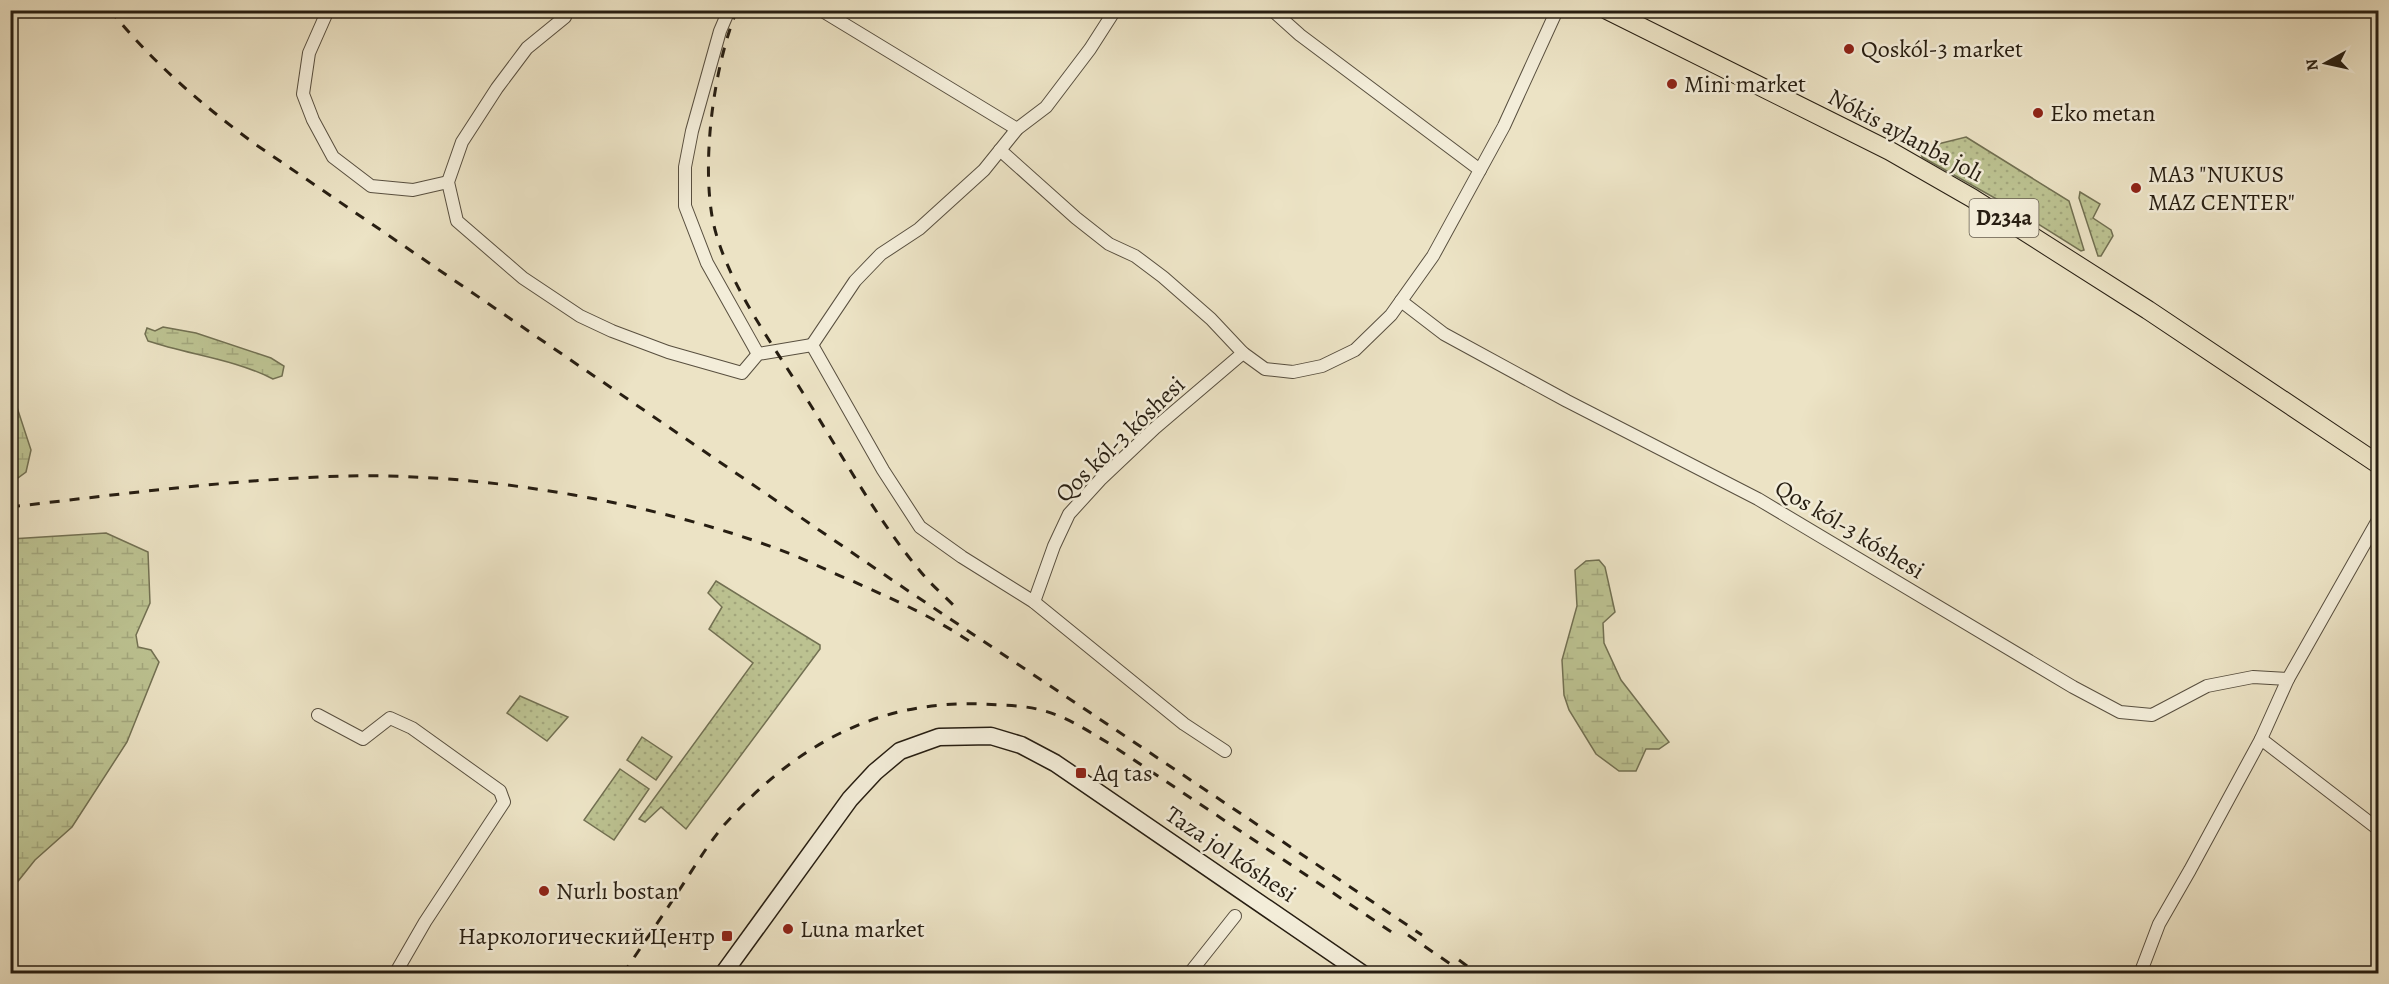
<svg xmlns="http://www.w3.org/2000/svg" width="2389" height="984" font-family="Alegreya,serif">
  <defs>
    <pattern id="grass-dots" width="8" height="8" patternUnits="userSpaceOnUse" patternTransform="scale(1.5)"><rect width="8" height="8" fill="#bcc291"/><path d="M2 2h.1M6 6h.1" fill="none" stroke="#a2a67c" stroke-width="1.8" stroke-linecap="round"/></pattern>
    <pattern id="wetland-marsh" width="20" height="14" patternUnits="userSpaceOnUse" patternTransform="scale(1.5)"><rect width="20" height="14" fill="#bcc291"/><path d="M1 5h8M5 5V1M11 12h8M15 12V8" fill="none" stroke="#a2a67c"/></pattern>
  </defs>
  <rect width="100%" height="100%" fill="#ece3c5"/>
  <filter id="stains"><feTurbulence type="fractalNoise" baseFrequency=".00333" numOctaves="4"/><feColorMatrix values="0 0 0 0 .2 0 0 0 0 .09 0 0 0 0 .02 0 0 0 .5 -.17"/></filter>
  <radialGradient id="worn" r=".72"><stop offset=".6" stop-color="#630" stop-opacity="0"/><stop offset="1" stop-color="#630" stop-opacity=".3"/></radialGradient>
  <g fill="url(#grass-dots)" stroke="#727052" stroke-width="1.5">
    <polygon points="1966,137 2069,201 2084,250 2081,251 2016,210 1922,157 1920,151 1922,148"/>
    <polygon points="2080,192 2100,204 2093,218 2111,230 2113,236 2101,256 2098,256 2079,198"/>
    <polygon points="716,581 820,645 820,649 686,829 661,807 645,822 639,819 753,663 709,629 722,607 708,593"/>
    <polygon points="520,696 568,717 547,741 507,713"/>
    <polygon points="642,737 672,757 656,780 627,760"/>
    <polygon points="620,769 649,789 614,840 584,820"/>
  </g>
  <g fill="url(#wetland-marsh)" stroke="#727052" stroke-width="1.5">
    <path d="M163,327L196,333L271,358L284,366L282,376L273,379C234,359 190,355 148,341L145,334L147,328L155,331Z"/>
    <polygon points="11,389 31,450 26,472 11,483"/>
    <polygon points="106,533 148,552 150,603 136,635 138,647 151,650 159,662 127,742 72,827 35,860 11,890 11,539"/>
    <polygon points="1599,560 1605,567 1615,612 1603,623 1604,643 1621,680 1669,742 1659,749 1646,749 1636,771 1619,771 1596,754 1569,710 1564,695 1562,660 1577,606 1575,570 1586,561"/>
  </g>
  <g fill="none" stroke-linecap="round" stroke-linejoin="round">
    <g stroke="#584f3f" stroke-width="14">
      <g id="minor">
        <polyline points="328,10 309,53 303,94 313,120 333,157 371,186 413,190 448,182"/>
        <polyline points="568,10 565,17 527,48 497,88 462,142 448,182 457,221 523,278 580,316 612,331 668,352 742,373 758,354 812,345"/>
        <polyline points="729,10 720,31 692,131 685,167 685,206 707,263 758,354"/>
        <polyline points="821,10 1017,129"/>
        <polyline points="1272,10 1300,35 1480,170"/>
        <polyline points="1000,150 1076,218 1109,244 1135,256 1163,277 1211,319 1243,353 1265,369 1293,372 1322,366 1355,350 1391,315 1433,256 1504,126 1557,10"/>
        <polyline points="1401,301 1444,334 1567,401 1758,499 2073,687 2120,712 2152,715 2207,686 2253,677 2288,679"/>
        <polyline points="812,345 883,470 920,527 962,557 1034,602 1184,724 1225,751"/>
        <polyline points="812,345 855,281 881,254 919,229 984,170 1017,129 1046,107 1090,49 1115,10"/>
        <polyline points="1034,602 1054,546 1069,514 1100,480 1155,428 1243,353"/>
        <polyline points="318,715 363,739 390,718 412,728 500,791 504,802 425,922 395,974"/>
        <polyline points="2261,739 2378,829"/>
        <polyline points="1189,974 1235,916"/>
        <polyline points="2140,974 2159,924 2190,870 2261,739 2288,679 2378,520"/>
      </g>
    </g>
    <g stroke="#271e12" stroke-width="19">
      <polyline id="secondary" points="723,974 850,799 875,772 900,751 939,737 991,736 1021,745 1055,763 1363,974"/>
    </g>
    <g stroke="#271e12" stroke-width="20">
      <polyline id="primary" points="1607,10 1890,151 1972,198 2148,310 2378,464"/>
    </g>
    <use href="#minor" stroke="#f3edd9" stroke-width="12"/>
    <use href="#secondary" stroke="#f3edd9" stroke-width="16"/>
    <use href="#primary" stroke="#ece3c5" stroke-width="18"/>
    <g stroke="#271e12" stroke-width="3" stroke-dasharray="10 10" stroke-linecap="butt">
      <path d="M110,10C152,62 202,105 255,144L898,584L1422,935"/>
      <path d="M737,10C714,66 702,157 712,216C722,275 771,342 803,393C841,453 879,524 926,578C936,589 948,599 958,610"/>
      <path d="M10,507C122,494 235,479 347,476C487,473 660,503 791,554C811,562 830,572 850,580C890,598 932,616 969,641"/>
      <polyline points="1408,935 1465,974"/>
      <polyline points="1459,960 1478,974"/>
      <path d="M623,974C641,947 659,921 676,895C692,871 707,845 725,824C795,746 876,700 982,704C1001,705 1022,705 1041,710C1066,716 1088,731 1110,744L1399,937"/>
    </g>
  </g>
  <g fill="#8f2418" stroke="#f3edd9" stroke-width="2">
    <circle cx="1849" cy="49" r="6"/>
    <circle cx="1672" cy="84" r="6"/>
    <circle cx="2038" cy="113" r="6"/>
    <circle cx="2136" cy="188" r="6"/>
    <rect x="1075" y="767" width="12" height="12" rx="3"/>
    <circle cx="544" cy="891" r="6"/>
    <circle cx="788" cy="929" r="6"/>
    <rect x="721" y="930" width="12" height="12" rx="3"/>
  </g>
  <g text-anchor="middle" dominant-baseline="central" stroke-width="5" stroke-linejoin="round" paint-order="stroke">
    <rect fill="#f3edd9" stroke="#645c4e" stroke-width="1.5" x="1969.5" y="199" width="69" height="38" rx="4.5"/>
    <g font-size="22" font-weight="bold" fill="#271e12">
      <text x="2004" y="218">D234a</text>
    </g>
    <g font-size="24" fill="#271e12" stroke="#f3edd9" text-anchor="start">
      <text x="1861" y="49">Qoskól-3 market</text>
      <text x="1684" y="84">Mini market</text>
      <text x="2050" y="113">Eko metan</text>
      <text x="2148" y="174">МАЗ "NUKUS<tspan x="2148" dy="28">MAZ CENTER"</tspan></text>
      <text x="1093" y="773">Aq tas</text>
      <text x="556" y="891">Nurlı bostan</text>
      <text x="800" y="929">Luna market</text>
      <text x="715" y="936" text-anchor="end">Наркологический Центр</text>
    </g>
    <g font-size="24" fill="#271e12" stroke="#f3edd9">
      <text transform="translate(1906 135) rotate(28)">Nókis aylanba jolı</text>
      <text transform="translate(1120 439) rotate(-44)">Qos kól-3 kóshesi</text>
      <text transform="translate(1850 529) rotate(31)">Qos kól-3 kóshesi</text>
      <text transform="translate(1231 854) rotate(34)">Taza jol kóshesi</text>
    </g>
  </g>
  <rect width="2389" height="984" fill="none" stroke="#ece3c5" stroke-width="36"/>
  <rect x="12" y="12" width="2365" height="960" fill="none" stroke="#271e12" stroke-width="3"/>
  <rect x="18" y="18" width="2353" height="948" fill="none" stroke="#271e12" stroke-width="1.5"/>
  <g transform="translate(2326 63) rotate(262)" stroke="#f3edd9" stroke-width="4.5" paint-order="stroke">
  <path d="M0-4.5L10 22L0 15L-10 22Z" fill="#271e12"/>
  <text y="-9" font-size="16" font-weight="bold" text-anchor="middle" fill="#271e12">N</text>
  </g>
  <rect width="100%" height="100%" filter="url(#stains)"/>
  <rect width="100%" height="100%" fill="url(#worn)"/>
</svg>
